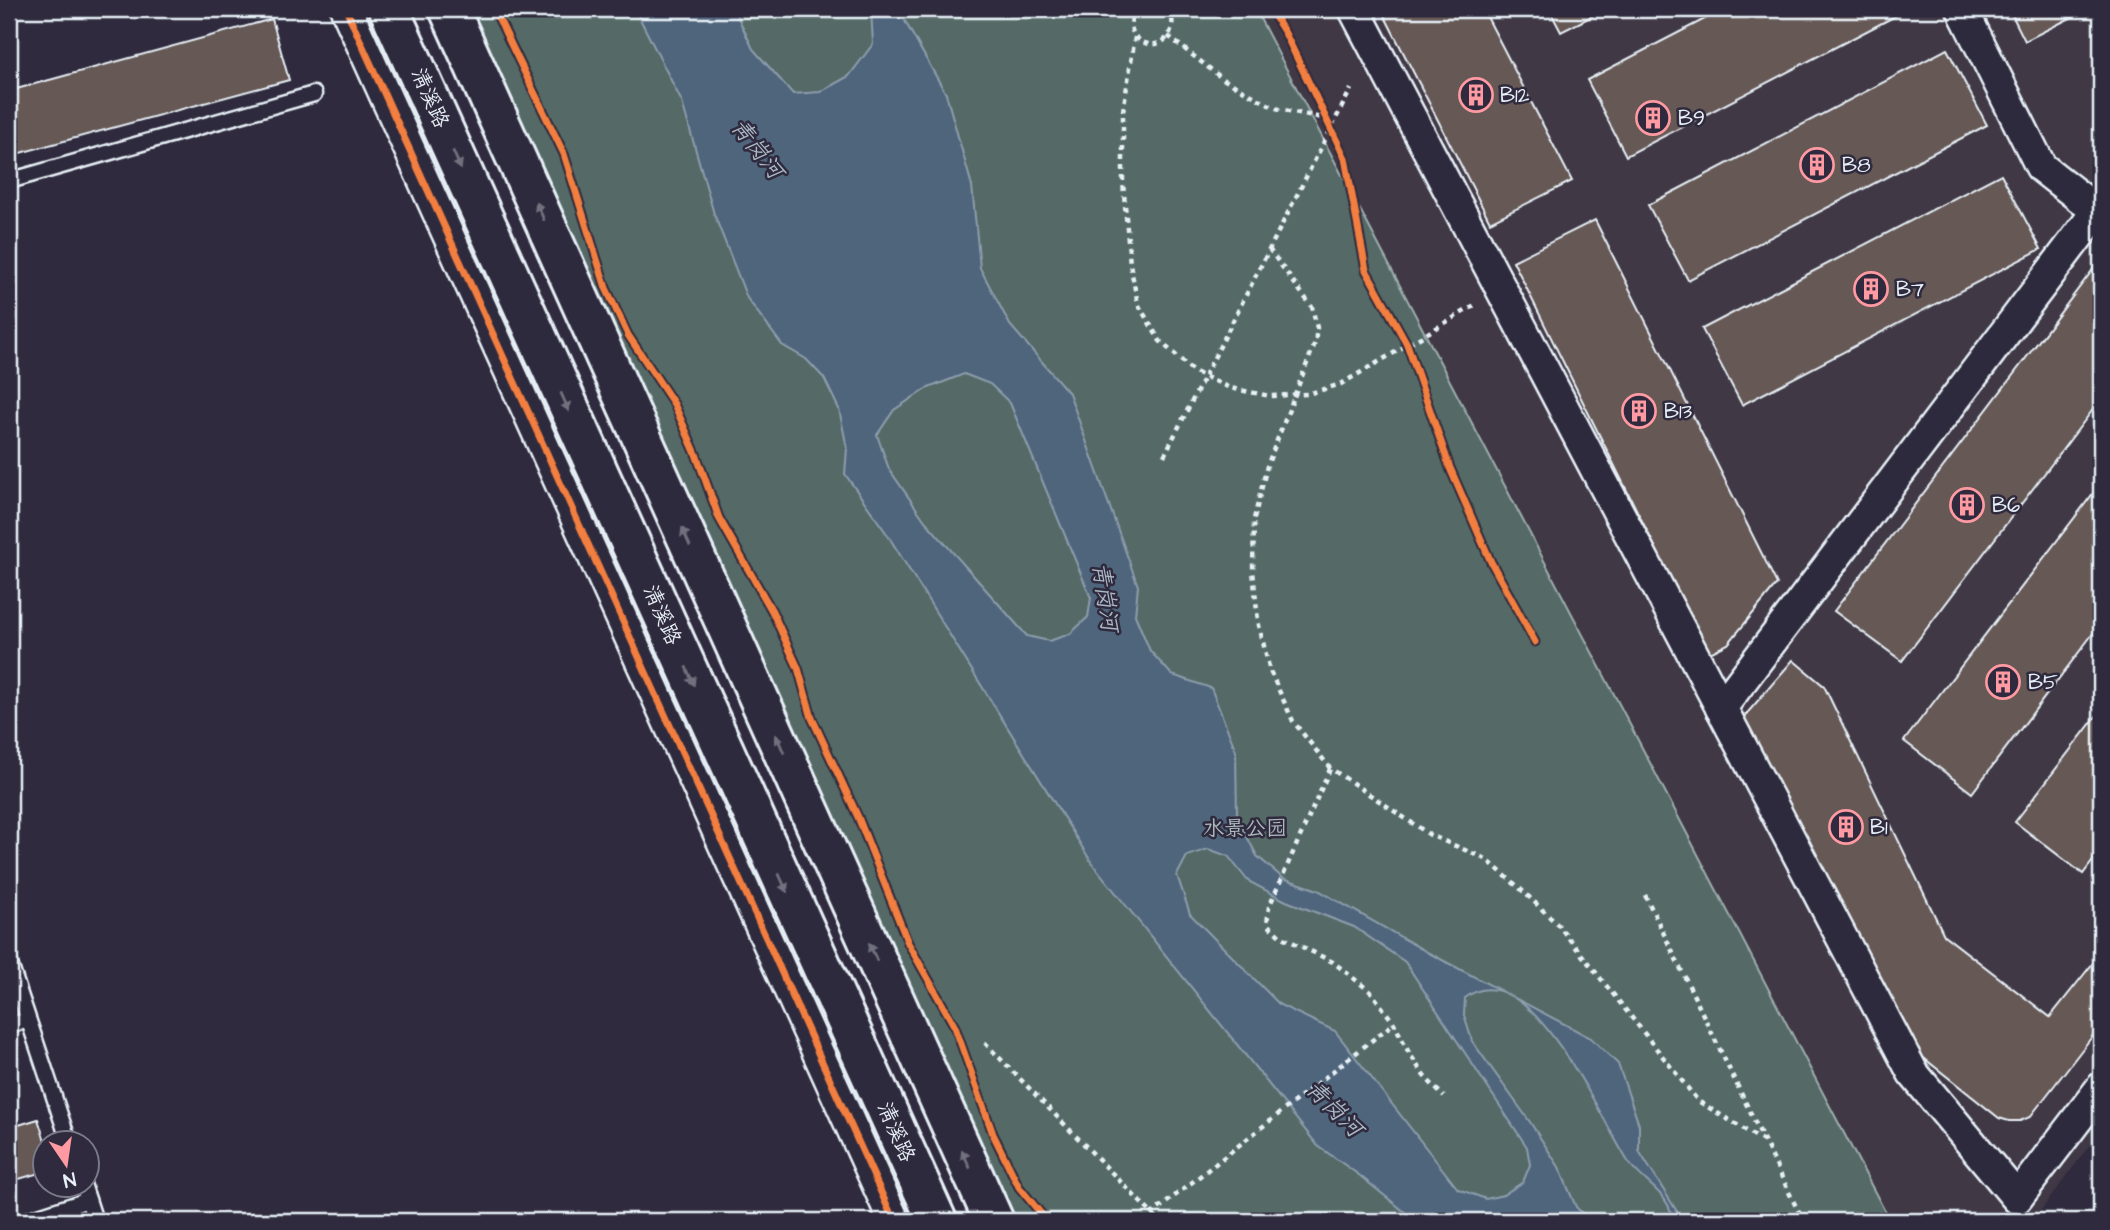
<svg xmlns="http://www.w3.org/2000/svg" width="2110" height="1230" font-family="'Architects Daughter','LXGW WenKai TC',sans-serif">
  <rect width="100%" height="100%" fill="#2f2a3d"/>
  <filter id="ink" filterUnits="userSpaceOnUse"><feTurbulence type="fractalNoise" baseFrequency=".0143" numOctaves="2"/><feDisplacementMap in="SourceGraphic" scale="14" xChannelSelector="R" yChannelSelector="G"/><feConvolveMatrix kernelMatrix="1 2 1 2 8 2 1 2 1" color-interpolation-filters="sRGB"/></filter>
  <g filter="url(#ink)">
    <polygon fill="#403844" points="1255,9 2101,9 2101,1130 2033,1221 1890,1221"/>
    <polygon fill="#546a66" stroke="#9eaeaf" stroke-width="2" points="449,9 1255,9 1890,1221 994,1221"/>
    <path fill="#50657b" stroke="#8d9dad" stroke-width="2" fill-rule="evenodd" d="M635,9H734L753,49L793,94L820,92L849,76L873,44L871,9H901L906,23L946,94L972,186L980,268L1010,325L1069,393L1138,586L1135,615L1150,651L1172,675L1211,688L1236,751L1237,817L1257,856L1283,878L1318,890L1429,953L1591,1038L1618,1064L1639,1125V1151L1683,1221H1672C1672,1195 1643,1182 1629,1163C1604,1126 1528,948 1465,998L1464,1015L1472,1041L1530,1122L1559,1167L1576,1207L1590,1221H1416L1359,1175L1318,1146L1092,863L887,534L845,474L847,448L839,409L824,378L806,359L782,345L747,298L714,214L682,102ZM964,374L990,384L1010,403L1091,598L1088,617L1070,634L1049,641L1027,636L925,521L889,469L877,435L894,410L926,389ZM1208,849L1228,856L1248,881L1286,901L1354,927L1405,962L1527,1147L1530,1165L1523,1182L1503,1195L1486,1199L1458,1189L1335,1031L1280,1005L1190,914L1177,875L1187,856Z"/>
    <g fill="#665854" stroke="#e8f1f8" stroke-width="2">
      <polygon points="1381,9 1483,9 1572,181 1490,222"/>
      <polygon points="1549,9 1606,9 1561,32"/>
      <polygon points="1724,9 1909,9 1626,156 1587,80"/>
      <polygon points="2009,9 2088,9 2025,41"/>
      <polygon points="272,19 289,80 9,156 9,91"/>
      <polygon points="1947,49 1987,125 1688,280 1648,205"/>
      <polygon points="2001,174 2041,249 1742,405 1702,329"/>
      <polygon points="1595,220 1777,584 1728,644 1708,654 1513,261"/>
      <polygon points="2101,259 2101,399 1902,661 1834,611"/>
      <polygon points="2101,483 2101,623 1972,793 1904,741"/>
      <polygon points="1793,660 1824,686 1944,935 2050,1017 2101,953 2101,1025 2030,1117 2020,1121 2009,1121 1999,1118 1920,1055 1743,718"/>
      <polygon points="2101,710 2101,850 2083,874 2015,822"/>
      <polygon points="38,1119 46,1144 46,1171 9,1182 9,1128"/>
    </g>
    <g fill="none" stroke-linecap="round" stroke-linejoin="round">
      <g stroke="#e8f1f8" stroke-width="19">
        <g id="service">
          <polyline points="9,181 314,94"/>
          <polyline points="9,961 69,1142"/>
          <polyline points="9,1026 28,1020"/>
          <polyline points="83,1184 95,1221"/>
          <polyline points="23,1221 88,1200"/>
        </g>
      </g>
      <g stroke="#e8f1f8" stroke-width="35">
        <g id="minor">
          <polyline points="346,9 894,1221"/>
          <polyline points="1354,9 1913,1073 2017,1198 2101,1088"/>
          <polyline points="1962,9 2041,167 2101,214"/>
          <polyline points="1721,708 2101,206"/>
        </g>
      </g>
      <g stroke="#e8f1f8" stroke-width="44">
        <g id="secondary">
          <polyline points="389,9 937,1221"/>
          <polyline points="449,9 994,1221"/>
        </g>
      </g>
      <g stroke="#e8f1f8" stroke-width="4.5" stroke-dasharray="5 5" stroke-linecap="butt">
        <path d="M1137,9C1115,38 1161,60 1171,30C1174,22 1172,16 1167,9"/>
        <polyline points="1168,36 1223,79 1275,108 1327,119"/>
        <polyline points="1135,37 1123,111 1123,182 1130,264 1138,304 1160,341 1193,371 1230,388 1270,396 1308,394 1341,384 1477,304"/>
        <polyline points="1269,249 1312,307 1317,328 1315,343 1267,466 1254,519 1253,571 1258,621 1270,671 1293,721 1330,768 1430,835 1486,859 1525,893 1559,926 1698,1101 1765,1142"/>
        <polyline points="1164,456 1351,89"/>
        <polyline points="1330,769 1269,907 1267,924 1280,936 1333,962 1371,992 1394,1023 1408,1051 1424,1076 1444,1097"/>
        <polyline points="1645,895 1803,1221"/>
        <polyline points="985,1043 1159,1221"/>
        <polyline points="1143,1221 1394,1023"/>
      </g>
      <use href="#service" stroke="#2f2a3d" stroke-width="14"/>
      <use href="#minor" stroke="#2f2a3d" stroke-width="30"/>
      <use href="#secondary" stroke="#2f2a3d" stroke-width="38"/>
      <g stroke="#2f2a3d" stroke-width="11">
        <g id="cycleway">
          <polyline points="346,9 894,1221"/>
          <polyline points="494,9 564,154 606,288 628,335 674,404 696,454 719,518 772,611 798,668 812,718 858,817 908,943 955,1027 993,1134 1019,1187 1047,1221"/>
          <polyline points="1270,9 1285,33 1345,158 1366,270 1407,344 1450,468 1491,562 1535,642"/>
        </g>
      </g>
      <use href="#cycleway" stroke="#f27e40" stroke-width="7"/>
    </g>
    <defs><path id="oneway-solid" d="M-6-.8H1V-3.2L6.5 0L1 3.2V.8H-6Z" transform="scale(1.75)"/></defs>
    <g fill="#70707e">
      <use href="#oneway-solid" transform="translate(457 160) rotate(66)"/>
      <use href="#oneway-solid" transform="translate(540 211) rotate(-114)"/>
      <use href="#oneway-solid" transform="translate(565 402) rotate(66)"/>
      <use href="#oneway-solid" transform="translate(686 537) rotate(-114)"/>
      <use href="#oneway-solid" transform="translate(690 676) rotate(66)"/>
      <use href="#oneway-solid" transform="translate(780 744) rotate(-114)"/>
      <use href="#oneway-solid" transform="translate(783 883) rotate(66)"/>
      <use href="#oneway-solid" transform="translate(873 952) rotate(-114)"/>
      <use href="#oneway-solid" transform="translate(966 1159) rotate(-114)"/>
    </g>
  </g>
  <defs>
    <g id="building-ring" transform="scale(1.75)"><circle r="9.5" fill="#2f2a3d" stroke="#ff9aa2" stroke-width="1.5"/><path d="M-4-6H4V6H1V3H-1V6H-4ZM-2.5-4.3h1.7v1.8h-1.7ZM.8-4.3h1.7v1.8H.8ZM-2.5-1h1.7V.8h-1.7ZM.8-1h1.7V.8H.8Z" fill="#ff9aa2"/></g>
  </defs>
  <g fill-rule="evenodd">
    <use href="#building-ring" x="1476" y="95"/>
    <use href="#building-ring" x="1653" y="118"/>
    <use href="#building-ring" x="1817" y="165"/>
    <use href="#building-ring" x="1871" y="289"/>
    <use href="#building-ring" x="1639" y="411"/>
    <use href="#building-ring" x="1967" y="505"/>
    <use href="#building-ring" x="2003" y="682"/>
    <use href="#building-ring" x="1846" y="827"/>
  </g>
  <g text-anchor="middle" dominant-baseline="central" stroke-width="5" stroke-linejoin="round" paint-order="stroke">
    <g font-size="21" fill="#e8f1f8" stroke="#2f2a3d" text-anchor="start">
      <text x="1500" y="95">B12</text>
      <text x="1678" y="118">B9</text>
      <text x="1842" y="165">B8</text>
      <text x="1896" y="289">B7</text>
      <text x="1664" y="411">B13</text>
      <text x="1992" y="505">B6</text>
      <text x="2028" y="682">B5</text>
      <text x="1870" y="827">B1</text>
    </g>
    <g font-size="21" fill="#e8f1f8" stroke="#2f2a3d">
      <text transform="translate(430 98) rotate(66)">清溪路</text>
      <text transform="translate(662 615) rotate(66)">清溪路</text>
      <text transform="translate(896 1132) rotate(66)">清溪路</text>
    </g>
    <g font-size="21" fill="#adbbbe" stroke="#2f2a3d">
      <text x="1245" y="828">水景公园</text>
    </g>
    <g font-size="23" font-style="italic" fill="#abb9c6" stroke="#2f2a3d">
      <text transform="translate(757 149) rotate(52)">青岗河</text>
      <text transform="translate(1105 597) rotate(82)">青岗河</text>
      <text transform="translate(1334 1109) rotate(45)">青岗河</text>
    </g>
  </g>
  <rect width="2110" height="1230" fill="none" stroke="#2f2a3d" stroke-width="35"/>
  <rect x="18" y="18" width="2075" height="1195" fill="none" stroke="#e8f1f8" stroke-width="2.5" filter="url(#ink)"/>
  <g transform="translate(66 1164) rotate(167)"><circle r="33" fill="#2f2a3d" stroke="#797a88" stroke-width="2"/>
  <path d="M0-5L12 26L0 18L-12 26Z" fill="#ff9aa2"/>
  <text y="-10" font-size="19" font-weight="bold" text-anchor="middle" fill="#e8f1f8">N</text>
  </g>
</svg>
